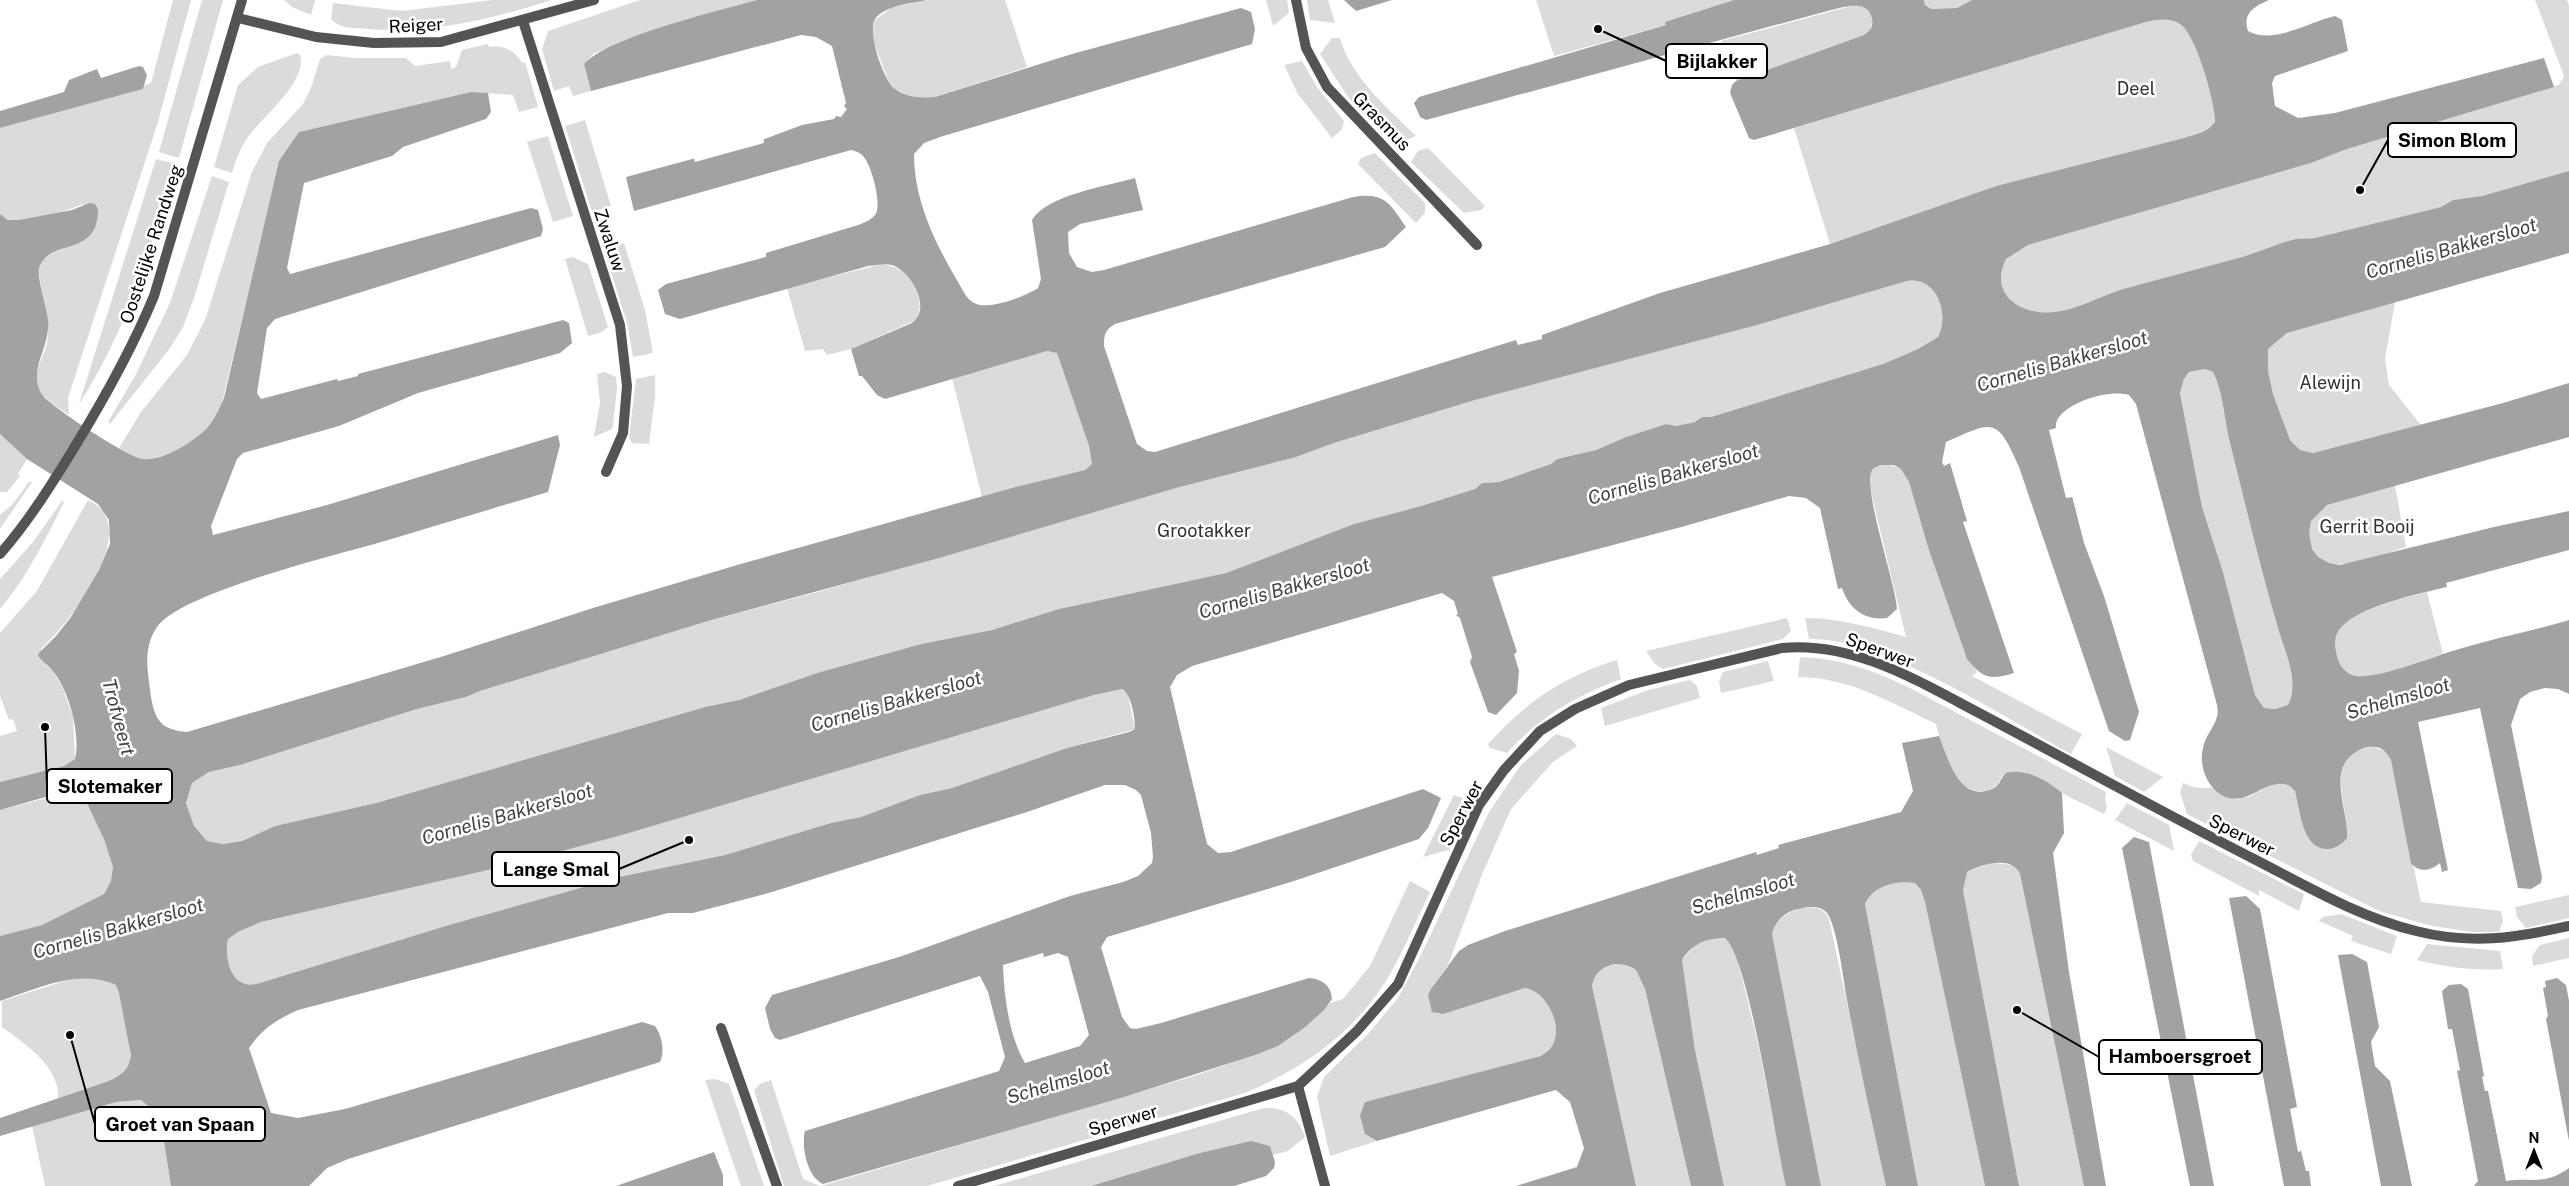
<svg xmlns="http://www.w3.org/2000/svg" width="2569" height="1186" font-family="'Public Sans',sans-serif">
  <rect width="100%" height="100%" fill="#fff"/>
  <g fill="#dbdbdb">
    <path d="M173,0H191L157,125L68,398L69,415C58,407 43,400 38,387C32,369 48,352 48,335C49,321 37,273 39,266C45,252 69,247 82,242L83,204C67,211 26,223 10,220C6,219 3,216 0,214V128L143,89L145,85L151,83Z"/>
    <polygon points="202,0 223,0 179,158 159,152"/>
    <polygon points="284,0 315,0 311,15 292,7"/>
    <path d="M492,0H552C491,19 432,34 367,29C355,28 340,29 331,19L333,3L402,11Z"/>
    <polygon points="640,0 757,0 638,36 593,54 584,64 591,91 573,96 569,86 554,91 542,49 548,31"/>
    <polygon points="926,0 1005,0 1027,67 935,97 918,98 905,95 893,87 888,80 874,43 872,32 875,20 891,8"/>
    <polygon points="1266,0 1287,0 1289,13 1273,26"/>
    <polygon points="1307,0 1328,0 1335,23 1310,20"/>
    <polygon points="1536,0 1734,0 1666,22 1666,25 1554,56"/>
    <polygon points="1924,0 1972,0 1957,8 1931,9 1925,5"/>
    <path d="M2535,0H2567L2569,6V171L2482,196L2453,200L2441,207L2315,238C2309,239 2302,238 2296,239C2278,243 2260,252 2242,257C2202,268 2163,278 2123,289C2100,296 2079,309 2055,312C2022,316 1988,295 2006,259L2028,245L2311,163L2347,149L2559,85L2564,76Z"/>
    <polygon points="1855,5 1868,8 1873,19 1870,30 1864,35 1736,81 1721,41"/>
    <path d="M2164,19C2175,19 2185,25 2191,34C2199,48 2220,112 2213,125L2205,131L2184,138L1996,186L1830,244L1794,128L2146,22Z"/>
    <path d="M1332,38H1340C1351,78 1388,108 1416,136L1406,140L1389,139L1348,97L1320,54Z"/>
    <path d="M488,44L489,47C502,44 516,51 522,63L525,62L538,107L519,112L513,95L471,92L299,132L271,199L223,398C221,404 219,411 216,416C203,437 169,460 144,459C137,459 126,452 119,448L141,412L187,355L205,320L252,172L267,143L303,104L311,88L320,59L327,55L355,58H406L415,66L450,61L451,69L456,67L462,50Z"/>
    <path d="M297,53L300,55C308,80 264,116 250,134C241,146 236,159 232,173L214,167L238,85L258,67Z"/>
    <polygon points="1302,61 1317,87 1344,121 1342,129 1332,138 1298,94 1284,65"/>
    <polygon points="585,120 611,206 592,212 565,126"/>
    <polygon points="548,136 573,216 553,222 527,142"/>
    <polygon points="1428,148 1485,206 1481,210 1464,213 1411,162 1418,151"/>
    <polygon points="1375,153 1425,203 1425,213 1416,223 1358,164 1361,158"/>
    <path d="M156,159L176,164C151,248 127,330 79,404Z"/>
    <polygon points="212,176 229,182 194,298 183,327 170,348 110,424 108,422 135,376 170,303"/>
    <polygon points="624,243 645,310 653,353 633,357 627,323 604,250"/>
    <polygon points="572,257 588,264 608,327 602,332 588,336 565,259"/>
    <path d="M882,264C901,267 913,277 918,296C920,306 921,311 916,320L851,349L827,355L823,349L805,351L787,288Z"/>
    <path d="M1907,281C1937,276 1950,314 1938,337L1918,349L1883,364L1711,417H1702L1695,422L1676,426L1666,424L1626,437L1596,450L1557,459L1551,464L1499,482L1482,483L1475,489L1421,506L1354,524L1226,573L1059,609L992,630L921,644L817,673L739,700L705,707L376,803L275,826L242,841L223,844L207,841L194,826L186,803L192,783L209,772L240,765L417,709L466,697L480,691L708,621L814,593L1176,488L1296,457L1334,443L1475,400L1757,325Z"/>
    <polygon points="2395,302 2385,359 2389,385 2421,425 2313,453 2300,450 2290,440 2273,394 2268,371 2268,349 2287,333"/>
    <polygon points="1047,351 1057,353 1089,446 1092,464 1085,470 982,497 952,378"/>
    <path d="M2205,369L2213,372C2224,394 2224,420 2230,443C2246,507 2261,571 2280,635C2287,656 2299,684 2288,705L2275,709L2264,708L2255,695L2223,572L2202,507L2180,393L2184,379L2189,372Z"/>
    <polygon points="605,372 616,377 617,388 613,425 612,429 594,437 600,403 597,374"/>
    <polygon points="655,375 655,397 649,444 632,443 629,437 636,379"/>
    <polygon points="0,434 27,459 18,474 20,476 7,492 0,492"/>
    <path d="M1888,464L1901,469L1909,482L1964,651L1977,672L1972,676L2082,734L2071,754C2006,718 1880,636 1809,639L1805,618C1840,618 1873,628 1906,637L1870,488L1871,471L1880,465Z"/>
    <polygon points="29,482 32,482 0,529 0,515 12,505"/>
    <path d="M2395,485L2406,547C2377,556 2313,587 2309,534C2308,522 2316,512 2326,506C2343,496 2375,491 2395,485Z"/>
    <path d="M88,500C146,526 69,624 41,649L46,665L52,670L62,686L73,717L75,759L64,766L0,782V736L17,731L13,719L9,720L0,696V633L37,591Z"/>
    <path d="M62,501L64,502C45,540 27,577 0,609V579L33,542Z"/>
    <path d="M2427,592L2443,654C2419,661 2381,679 2357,676C2348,675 2340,667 2338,659C2336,652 2334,643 2336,636C2343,611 2405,598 2427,592Z"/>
    <polygon points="1787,618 1791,631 1783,639 1663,669 1655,664 1646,651"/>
    <path d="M1800,657C1866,659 1915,691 1972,721C2017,745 2061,768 2106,792L2105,799L2107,807L2104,814C2090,806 2075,801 2062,793C2040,780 2029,764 2002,776C1998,786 1993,791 1981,791C1952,791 1942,747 1936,724C1892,703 1848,677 1798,677Z"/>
    <path d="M1617,660L1621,679C1574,697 1541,716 1507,753L1490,748L1488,744C1528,701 1560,678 1617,660Z"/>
    <polygon points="1768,661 1774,681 1721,693 1719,682 1723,672"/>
    <polygon points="1690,680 1697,686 1700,698 1605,726 1601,708 1648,690"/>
    <path d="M1122,689L1128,695L1135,729L1067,748L952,788L920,795L861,817L831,823L725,855L619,877L449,925L263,982C257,984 249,986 243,983C228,978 225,952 228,939L238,932L261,922L514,864L622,835L1094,695Z"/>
    <path d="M1556,734L1571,739L1577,746L1553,762L1511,809L1483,872L1448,965L1431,989L1438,1014L1525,988C1547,991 1566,1029 1550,1049C1548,1051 1544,1054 1541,1056L1471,1076L1365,1134L1377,1141L1330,1156L1317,1097L1324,1077L1368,1034L1398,998L1420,957L1489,812L1521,765Z"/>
    <polygon points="2106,747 2163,777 2144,792 2115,776"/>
    <path d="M2374,747L2387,752L2391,760L2421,902L2501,911L2503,921L2499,932H2472L2432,926L2379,911L2187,814L2180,793L2183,783C2188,785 2195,788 2201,788C2204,789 2209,787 2213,788C2228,793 2226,804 2248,797C2260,793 2276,776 2290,786C2307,798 2294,836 2322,848L2347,838C2349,804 2320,752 2374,747Z"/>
    <path d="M66,793C73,793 80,793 84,799C94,809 111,854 113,868C114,878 109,886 104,894L42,925L0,936V810Z"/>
    <polygon points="1454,795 1463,798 1468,811 1449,850 1423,857"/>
    <polygon points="2127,803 2169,825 2174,851 2115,820"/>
    <polygon points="2199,841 2304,894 2299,911 2259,890 2259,896 2193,861 2191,855"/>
    <polygon points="1991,863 2014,865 2020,874 2084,1186 2019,1186 1963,890 1966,872"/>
    <path d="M1410,881L1430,892C1416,921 1403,953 1386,981C1350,1036 1305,1067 1245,1093L927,1186H821L1197,1075L1278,1046L1304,1028L1330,1003L1343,999L1370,966Z"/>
    <path d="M1904,881L1915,883L1921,890L1925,902L1985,1186H1918L1865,904C1872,889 1889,883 1904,881Z"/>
    <polygon points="2569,895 2569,918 2526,928 2517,917 2515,907"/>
    <path d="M1801,908C1814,907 1823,906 1829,919L1886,1186H1821L1772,934C1776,919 1787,913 1801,908Z"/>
    <polygon points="2341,914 2397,936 2391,954 2351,941 2353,936 2319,921 2323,917"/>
    <polygon points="1713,938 1725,938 1730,942 1738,962 1758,1043 1786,1186 1724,1186 1695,1050 1682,960 1695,945"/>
    <polygon points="2569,938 2569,958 2533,966 2532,956 2540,945"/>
    <path d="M2427,944L2500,951L2503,969C2472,971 2446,967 2417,960Z"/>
    <path d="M1622,964L1636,970L1645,989L1691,1186H1636L1592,986C1594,969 1606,965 1622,964Z"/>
    <path d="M77,977L102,978L116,985C123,1000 125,1017 128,1034C129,1043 133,1055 129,1064C123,1083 76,1093 58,1099C61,1067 24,1043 2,1027V1001Z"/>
    <polygon points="715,1079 729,1084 764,1186 741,1186 705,1080"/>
    <polygon points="771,1080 803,1179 820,1186 784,1186 754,1090 760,1084"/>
    <polygon points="141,1100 160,1116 171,1186 45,1186 32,1126 116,1102"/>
    <path d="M1264,1108C1285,1107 1299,1117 1305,1137L1288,1151L1273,1155L1270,1146L1196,1154L1091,1186H994Z"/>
  </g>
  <g fill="#a2a2a2" fill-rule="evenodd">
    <path d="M757,0H926C911,4 885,5 875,19C867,32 883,79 894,88C906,98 920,98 935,97L1072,54L1241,8L1251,12L1255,29L1252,44L940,137L924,143L914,154C914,200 935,243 958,282C962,288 966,299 974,303C988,311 1026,296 1038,288L1041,279L1032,220C1047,195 1107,186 1135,178L1143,210L1080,224L1068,232L1069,253L1077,267L1092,272L1104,270L1353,197C1385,192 1389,203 1406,227L1385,247L1115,324C1105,330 1104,334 1104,346L1137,444L1147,451L1155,452L1516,340L1518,345L1542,339V335L1660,293L1830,244L1996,186L2184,138C2195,134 2210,132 2215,121C2215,101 2196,34 2180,24C2169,17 2158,20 2146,22L1754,140L1749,138L1730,93L1732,85L1736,81L1864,35L1870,30C1873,25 1873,20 1871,15C1865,0 1844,7 1831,10L1426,120L1420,117L1414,103L1419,97L1666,25L1665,22L1734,0H1924L1925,5L1931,9L1957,8L1972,0H2269C2255,6 2242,13 2248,31C2274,45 2308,22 2335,16L2342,20L2348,51L2275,76L2272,83L2275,106L2298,118L2335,113L2544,58L2554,87L2347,149L2311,163L2028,245L2006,259C1988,295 2022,316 2055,312C2079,309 2100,296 2123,289C2163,278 2202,268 2242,257C2260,252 2278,243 2296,239C2302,238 2309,239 2315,238L2441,207L2453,200L2482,196L2569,171V253L2287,333L2268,349V371L2273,394L2290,440L2300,450L2313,453L2503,403L2569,383V437L2327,505L2311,521L2309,533L2312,549L2318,557L2329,563L2340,565L2494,527L2569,511V550L2446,583L2447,587C2419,594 2356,606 2339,630C2333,638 2335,650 2338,659C2340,667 2348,675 2356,676C2380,679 2434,656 2459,649C2495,638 2532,631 2569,620V694L2558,689L2545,688L2530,692L2520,699L2511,725L2542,877L2541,883L2531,889L2518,888L2480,708L2418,722L2448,870L2442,872L2440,863C2431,871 2419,873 2411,863L2391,760C2387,753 2383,747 2374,747C2367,746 2361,749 2356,752C2326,769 2349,812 2347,838C2342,844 2335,849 2327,849C2302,849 2300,809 2295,791L2290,786C2268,776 2251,804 2229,798C2209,793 2198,767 2203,748C2206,731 2221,723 2217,705L2136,404L2129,395C2110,389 2071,401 2059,417C2055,422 2056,427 2056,433L2084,543L2104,596L2139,712L2130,740L2125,741L2109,731L2019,467C1997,416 1993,421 1946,442L1942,462L1944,466L1950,463L1967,521L1963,522L2014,673C1990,680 1983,679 1967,659L1929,550L1909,482L1901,469L1894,465H1880L1873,469C1860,482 1896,584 1897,609L1887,618C1865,621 1849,609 1842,588L1838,589L1820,508L1806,498L1789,496L1685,526L1492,577L1517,652L1514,654L1519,671L1517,693L1496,715L1488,712L1470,662L1472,657L1460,618L1456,615L1458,614L1454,601L1442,593L1192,666L1177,675L1170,687L1207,844L1218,853L1231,852L1423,789L1441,798L1428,828L1419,839L1291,882L1107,937L1101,947L1122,1017L1130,1028L1136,1029L1161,1023L1309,978C1322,979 1331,985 1332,999L1324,1010L1304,1028L1278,1046L1255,1055L1124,1097L823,1184C807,1177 801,1146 805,1131L999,1071L1005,1057L988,992L980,976L780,1040L775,1038L770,1029L765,1008L772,995L902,956L1070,896L1123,882L1138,876L1152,863L1153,857L1151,833L1141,795L1136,790L1125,785H1105L1027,812L772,892L693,913H668L298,1010C275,1021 264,1027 249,1048L271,1113L298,1118L345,1109L642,1022L655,1026C662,1036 665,1051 660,1062L348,1159L327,1168L309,1186H171L160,1116L141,1100L116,1102L0,1136V1118L109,1081C122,1075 129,1070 131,1055L119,993L116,985C78,968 37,989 0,1001V936L42,925L104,894L111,881L113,867L104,839L85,799L78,794L66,793L49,796L0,810V782L64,766L75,759C81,735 69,689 52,670C48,665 43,662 38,656L39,653L56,636L71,617L99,570L110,544L109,520L98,504L27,459L0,434V214L8,220H19L72,210L90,203L95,204L98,209C98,257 54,238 40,265C35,273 47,309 48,320C50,343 36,359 37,379C37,385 40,392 44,397C55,409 129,458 143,459C164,461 193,442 207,428C215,419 219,409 224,398L279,161L299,132L471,92L488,93L491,112L486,119L403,147L392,156L304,183L287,268L290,274L531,208L538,210L543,229L541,236L275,319L267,328L257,393L261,399L337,379L338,381L358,376V374L563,320L569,323L572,343L560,353L418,393L339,426L243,453L237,459L211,526L213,535L327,505L558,435L560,445L548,492C494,508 439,525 385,541C340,554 179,593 157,627C142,649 148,673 151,697C155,721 162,730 187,732L444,656L593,608L744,563L1012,488L1085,470L1092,464L1089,446L1057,353L1047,351L885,399L877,395L862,376H859L851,349L912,323C932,309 912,272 892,265C884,263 876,265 868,266L680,319L665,314L658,290L666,284L766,257V253L858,225C864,223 871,220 875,215C883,206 871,162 862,155C859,152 855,151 851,150L634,211L626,177L762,140L802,125L834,119L836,116L841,117L847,109L844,106L846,103L832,46L816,37L801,35L591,91L584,64C608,37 718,11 757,0ZM1907,281C1937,276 1950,314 1938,337L1918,349L1883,364L1711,417H1702L1695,422L1676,426L1666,424L1626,437L1596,450L1557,459L1551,464L1499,482L1482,483L1475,489L1421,506L1354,524L1226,573L1059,609L992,630L921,644L817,673L739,700L705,707L376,803L275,826L242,841L223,844L207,841L194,826L186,803L192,783L209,772L240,765L417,709L466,697L480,691L708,621L939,558L1176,488L1296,457L1334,443L1475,400L1757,325ZM2205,369L2213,372C2224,394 2224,420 2230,443C2246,507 2261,571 2280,635C2287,656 2299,684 2288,705L2275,709L2264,708L2255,695L2223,572L2202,507L2180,393L2184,379L2189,372ZM1122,689C1132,695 1135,718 1135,729L1129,732L1067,748L952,788L920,795L861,817L831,823L725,855L619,877L449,925L263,982C257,984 249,986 243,983C228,978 225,952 228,939L238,932L261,922L514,864L622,835L1094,695ZM1043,953L1044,957L1058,953L1068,957L1089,1035L1080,1046L1025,1063C1009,1036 1004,997 1003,965Z"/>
    <polygon points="1344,0 1392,0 1356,11"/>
    <polygon points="139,66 143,67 147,75 143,89 0,128 0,111 64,92 69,80 97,69 101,78"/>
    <path d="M1939,736C1948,759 1960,805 1994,788C2000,785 2001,777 2006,773C2027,768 2046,780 2062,793L2064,833L2053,853L2069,972L2106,1186H2084L2020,874C2012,855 1981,864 1967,872L1963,890L2019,1186H1985L1925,902L1921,890L1915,883C1896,880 1873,886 1865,904L1918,1186H1886C1872,1122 1858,1059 1846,995C1843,976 1837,927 1827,913C1820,904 1804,907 1794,910C1783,914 1775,922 1772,934L1821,1186H1786C1776,1145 1749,957 1725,938C1706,938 1692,944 1682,960L1695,1050L1724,1186H1691L1645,989L1636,970C1619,958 1595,965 1592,986L1636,1186H1516L1577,1167L1584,1148L1570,1102L1556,1090L1377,1141L1365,1134L1360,1116L1365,1102L1541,1056C1544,1054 1548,1051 1550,1049C1566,1029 1547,991 1525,988L1443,1014L1432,1012L1428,995L1431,989L1459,951L1468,945L1505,931L1756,852L1757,855L1779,848L1778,845L1901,812L1913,791L1902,743Z"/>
    <polygon points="2134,837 2149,842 2214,1186 2190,1186 2122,848"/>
    <polygon points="2246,896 2260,909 2297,1107 2290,1109 2298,1152 2301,1151 2306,1171 2309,1171 2311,1186 2284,1186 2229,898"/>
    <polygon points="2352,954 2367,962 2379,1027 2371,1042 2375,1066 2390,1081 2412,1186 2381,1186 2338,955"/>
    <polygon points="2557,978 2566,985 2569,1001 2569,1141 2546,1019 2548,1016 2543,988 2546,987 2545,981"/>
    <path d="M2461,984L2468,989L2484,1076L2482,1077L2485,1091H2488L2506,1181C2534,1177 2543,1186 2569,1168V1186H2474L2478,1181L2457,1071L2460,1070L2452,1029H2448L2442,991L2449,985Z"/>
    <polygon points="1251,1141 1270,1146 1275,1162 1274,1168 1266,1176 1234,1186 1091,1186 1196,1154"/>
    <polygon points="714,1152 723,1175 723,1186 616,1186"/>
  </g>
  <g fill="#fff">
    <polygon points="763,137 764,143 695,162 693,155"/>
    <polygon points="2056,428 2073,497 2066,498 2049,430"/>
  </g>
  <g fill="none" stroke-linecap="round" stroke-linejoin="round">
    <g stroke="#545454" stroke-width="10">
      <polyline points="1296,0 1306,48 1327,87 1477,245"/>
      <polyline points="238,18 316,37 374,43 441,42 594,0"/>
      <polyline points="523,21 620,325 627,386 623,433 606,472"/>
      <polyline points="721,1028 777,1186"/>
      <polyline points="1298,1086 1325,1186"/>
      <path d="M958,1186L1298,1086L1357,1031L1398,984L1479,805L1504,770L1540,731L1575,709L1629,685L1782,648C1853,641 1918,681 1979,713C2070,761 2160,811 2252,858C2305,885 2358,917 2416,931C2471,945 2515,938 2569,926"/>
    </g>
    <path stroke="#545454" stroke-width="10" d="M0,554C29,521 51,485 74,448C104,399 132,349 154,296L242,0"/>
  </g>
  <g text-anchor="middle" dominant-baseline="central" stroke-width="5" stroke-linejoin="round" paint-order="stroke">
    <g font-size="18" fill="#000" stroke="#fff">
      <text transform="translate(416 25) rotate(-3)">Reiger</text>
      <text transform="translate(1382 121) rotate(46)">Grasmus</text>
      <text transform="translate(610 240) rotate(72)">Zwaluw</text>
      <text transform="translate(151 244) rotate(-72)">Oostelijke Randweg</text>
      <text transform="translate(1880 650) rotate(20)">Sperwer</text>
      <text transform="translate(1461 813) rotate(-62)">Sperwer</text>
      <text transform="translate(2242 835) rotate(27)">Sperwer</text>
      <text transform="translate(1123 1120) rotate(-16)">Sperwer</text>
    </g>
    <g font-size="18" fill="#323232" stroke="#fff">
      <text x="2136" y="88">Deel</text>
      <text x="2330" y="382">Alewijn</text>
      <text x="2367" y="526">Gerrit Booij</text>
      <text x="1204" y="530">Grootakker</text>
    </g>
    <g font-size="19" font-style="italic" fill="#434343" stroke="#fff">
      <text transform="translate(2451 248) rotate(-16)">Cornelis Bakkersloot</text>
      <text transform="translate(2062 361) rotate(-16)">Cornelis Bakkersloot</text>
      <text transform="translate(1673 474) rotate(-16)">Cornelis Bakkersloot</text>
      <text transform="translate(1284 588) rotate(-16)">Cornelis Bakkersloot</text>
      <text transform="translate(2398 698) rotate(-16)">Schelmsloot</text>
      <text transform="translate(896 701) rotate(-16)">Cornelis Bakkersloot</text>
      <text transform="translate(119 717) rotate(75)">Trofveert</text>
      <text transform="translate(507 814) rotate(-16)">Cornelis Bakkersloot</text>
      <text transform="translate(1743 893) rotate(-16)">Schelmsloot</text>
      <text transform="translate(118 928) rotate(-16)">Cornelis Bakkersloot</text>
      <text transform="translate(1058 1082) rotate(-17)">Schelmsloot</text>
    </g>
  </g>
  <path fill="none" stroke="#000" stroke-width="2" d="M1598 29L1666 61M2360 190L2388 140M45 727L47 786M689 840L619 869M2017 1010L2099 1057M70 1035L95 1124"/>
  <g fill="#000" stroke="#fff" stroke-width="2">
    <circle cx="1598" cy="29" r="5"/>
    <circle cx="2360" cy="190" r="5"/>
    <circle cx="45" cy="727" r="5"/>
    <circle cx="689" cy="840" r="5"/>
    <circle cx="2017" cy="1010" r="5"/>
    <circle cx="70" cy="1035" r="5"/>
  </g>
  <g fill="#fff" stroke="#000" stroke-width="2">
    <rect x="1666" y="44" width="101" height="34" rx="5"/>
    <rect x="2388" y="123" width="128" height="34" rx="5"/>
    <rect x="47" y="769" width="125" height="34" rx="5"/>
    <rect x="492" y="852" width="127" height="34" rx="5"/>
    <rect x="2099" y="1040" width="163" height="34" rx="5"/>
    <rect x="95" y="1107" width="170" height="34" rx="5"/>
  </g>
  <g font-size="19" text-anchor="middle" font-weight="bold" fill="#000">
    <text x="1717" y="68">Bijlakker</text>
    <text x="2452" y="147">Simon Blom</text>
    <text x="110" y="793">Slotemaker</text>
    <text x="556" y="876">Lange Smal</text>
    <text x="2180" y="1063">Hamboersgroet</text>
    <text x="180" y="1131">Groet van Spaan</text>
  </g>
  <g transform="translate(2534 1151)" stroke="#ffffff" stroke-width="4" paint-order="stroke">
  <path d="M0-4L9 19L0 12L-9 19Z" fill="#000000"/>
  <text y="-8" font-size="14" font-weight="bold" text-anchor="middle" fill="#000000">N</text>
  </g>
</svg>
